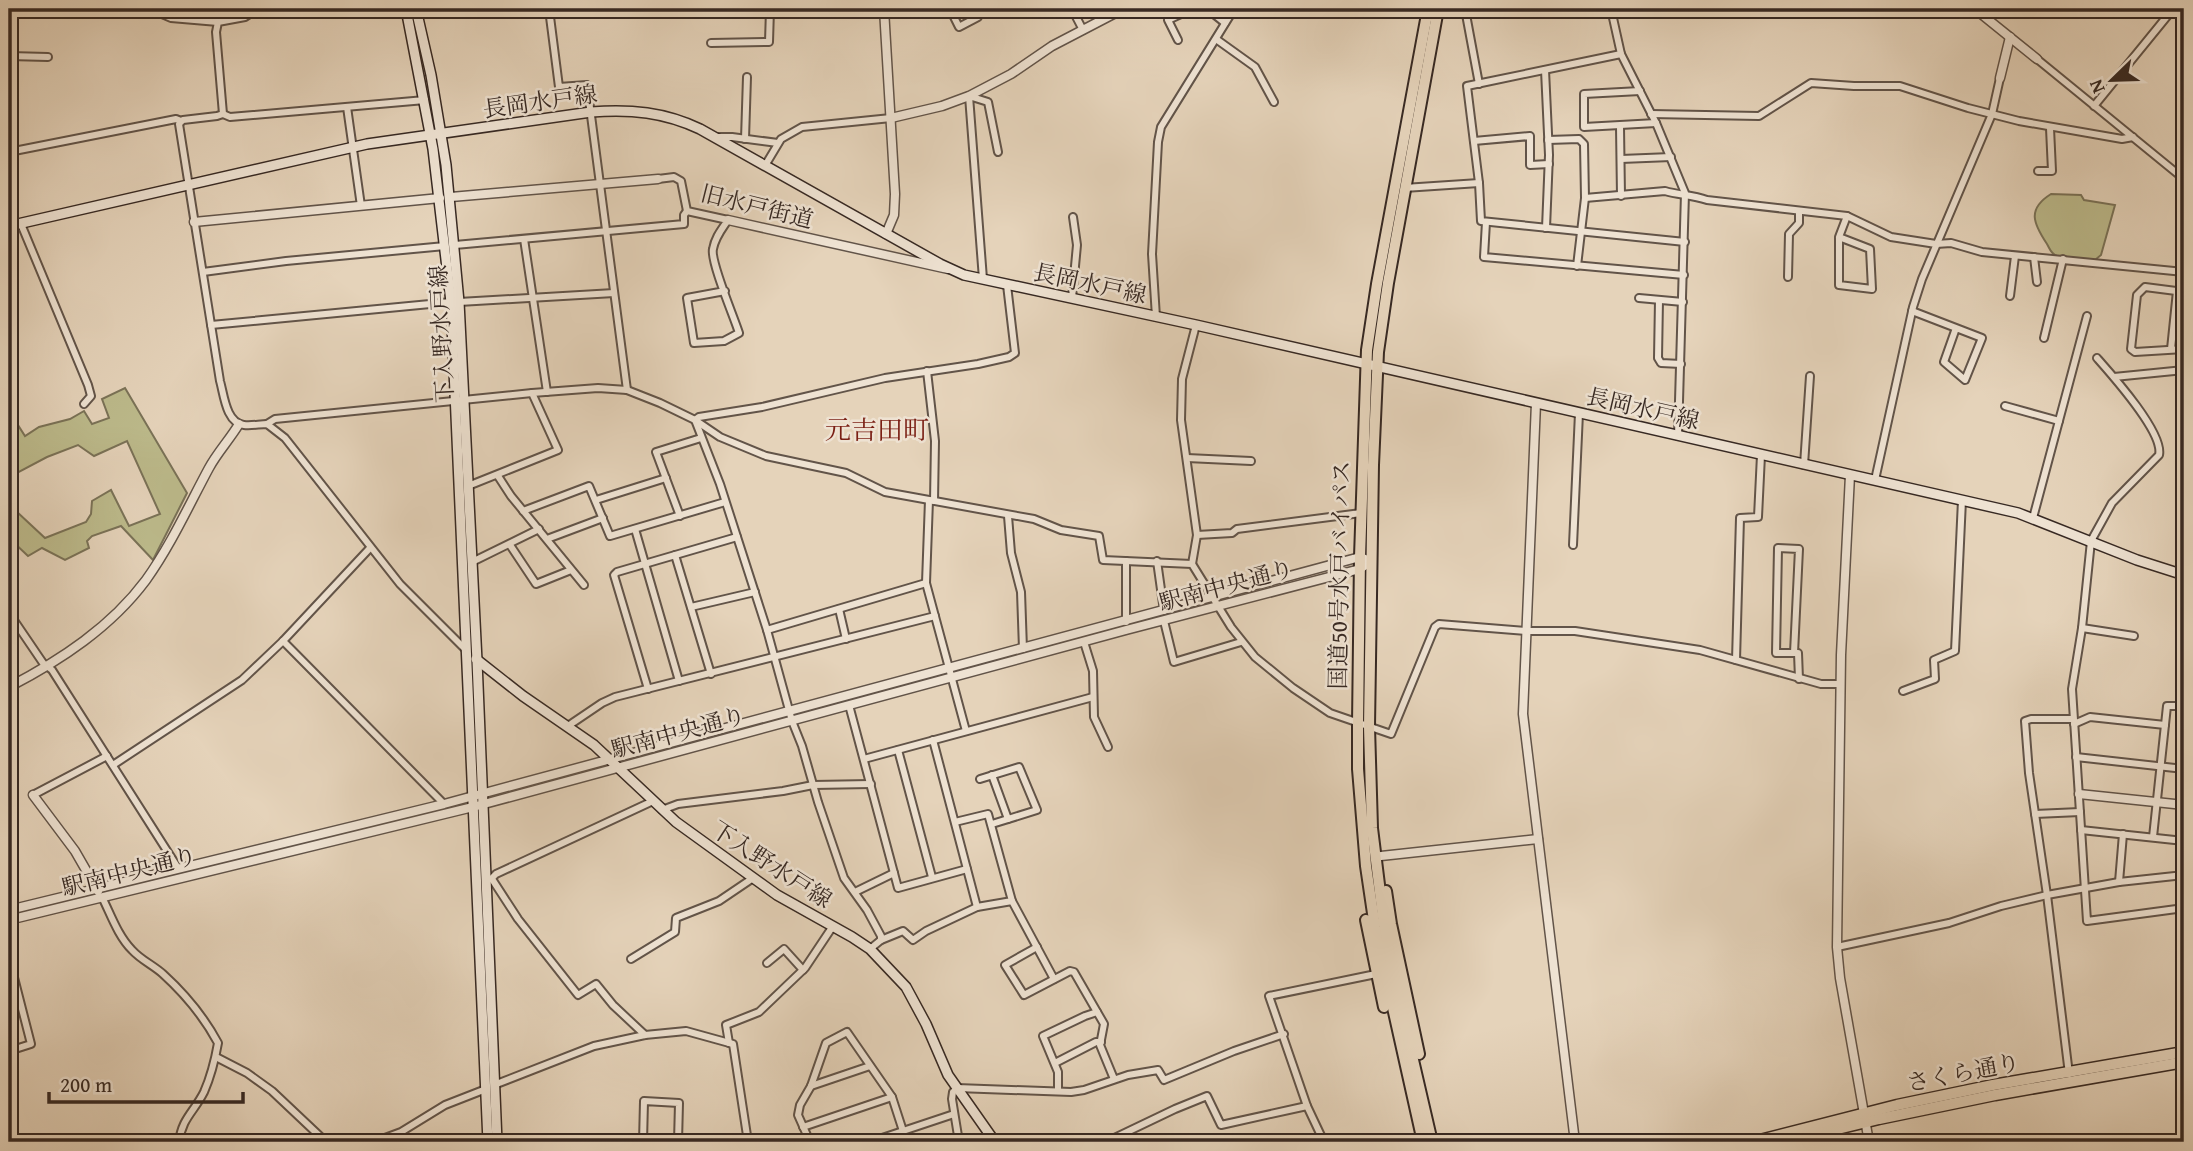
<svg xmlns="http://www.w3.org/2000/svg" width="2193" height="1151" font-family="'Gentium Book Plus','Noto Serif JP',serif">
  <rect width="100%" height="100%" fill="#e5d3ba"/>
  <filter id="stains"><feTurbulence type="fractalNoise" baseFrequency=".00286" numOctaves="4"/><feColorMatrix values="0 0 0 0 .2 0 0 0 0 .09 0 0 0 0 .02 0 0 0 .5 -.17"/></filter>
  <radialGradient id="worn" r=".72"><stop offset=".6" stop-color="#630" stop-opacity="0"/><stop offset="1" stop-color="#630" stop-opacity=".3"/></radialGradient>
  <g fill="#bcba8b" stroke="#7a7257" stroke-width="2">
    <path d="M2051,194L2081,195L2084,200L2115,205L2101,255L2095,260C2084,259 2067,260 2057,256C2051,254 2050,249 2047,244C2033,223 2027,209 2051,194Z"/>
    <polygon points="125,388 187,493 153,560 121,526 92,536 87,541 89,548 65,560 42,548 28,556 9,538 9,515 16,511 45,538 86,522 91,514 92,501 111,490 129,526 160,514 127,441 94,456 78,445 47,457 17,473 9,470 9,411 25,436 39,427 70,419 84,411 92,424 109,418 102,399"/>
  </g>
  <g fill="none" stroke-linecap="round" stroke-linejoin="round">
    <g stroke="#625449" stroke-width="10">
      <g id="minor">
        <polyline points="150,9 171,18 218,22"/>
        <path d="M257,9L245,17L218,22L216,32L223,114L217,116L183,120L179,124L220,381C224,395 226,423 244,425C251,426 260,424 267,424L285,438L400,584L467,651"/>
        <polyline points="549,9 559,87 587,85 627,390"/>
        <polyline points="950,9 959,27 978,17 974,9"/>
        <polyline points="1072,9 1083,30"/>
        <polyline points="1212,9 1215,15 1225,23"/>
        <polyline points="1465,9 1479,84"/>
        <polyline points="1611,9 1621,54 1656,123 1685,193 1678,436"/>
        <polyline points="9,14 10,9"/>
        <polyline points="1216,39 1255,67 1274,102"/>
        <polyline points="1178,40 1168,20 1192,9"/>
        <polyline points="711,43 769,42 770,9"/>
        <polyline points="1621,54 1467,86 1479,183 1481,221 1685,242"/>
        <polyline points="9,56 48,57"/>
        <polyline points="2037,59 2184,179"/>
        <polyline points="1545,70 1549,155 1546,228"/>
        <polyline points="1640,91 1584,94 1584,127 1656,123"/>
        <polyline points="2094,106 2173,9"/>
        <polyline points="347,107 361,206"/>
        <polyline points="223,114 230,117 425,100"/>
        <polyline points="1651,114 1759,116 1811,83 1854,86 1900,86 1968,108 2019,121 2122,139 2133,137"/>
        <polyline points="1620,127 1621,196"/>
        <polyline points="716,137 732,137 778,143"/>
        <polyline points="745,139 747,77"/>
        <polyline points="1548,140 1579,139 1584,144 1585,198 1577,266"/>
        <polyline points="1474,141 1530,136 1530,165 1549,164"/>
        <polyline points="9,152 176,119 181,121"/>
        <polyline points="1621,159 1671,157"/>
        <polyline points="766,164 781,139 802,127 891,118"/>
        <polyline points="2038,171 2052,171 2050,128"/>
        <path d="M658,179L674,177L681,181L687,211L728,220C722,229 715,237 713,249C710,261 734,317 739,333L724,341L694,343L687,298L725,291"/>
        <polyline points="1404,188 1479,183"/>
        <path d="M1585,198L1665,191C1679,195 1692,195 1707,200L1847,216L1891,237L1936,244L1951,243L1982,252L2184,272"/>
        <polyline points="1486,222 1484,257 1684,275"/>
        <polyline points="21,224 88,385 91,396 84,404"/>
        <polyline points="1839,237 1870,249 1872,289 1839,285 1839,237 1847,216"/>
        <polyline points="524,239 547,392"/>
        <polyline points="455,245 684,224 684,215 687,211"/>
        <polyline points="2034,257 2037,282"/>
        <polyline points="203,272 286,261 445,246"/>
        <polyline points="1788,277 1789,234 1799,223 1799,211"/>
        <polyline points="983,279 969,96 988,102 998,152"/>
        <polyline points="2184,292 2145,287 2137,295 2131,349 2135,352 2184,349"/>
        <polyline points="2010,296 2015,256"/>
        <polyline points="1072,298 1077,245 1073,217"/>
        <polyline points="1639,298 1683,302"/>
        <polyline points="1659,300 1658,358 1661,363 1681,364"/>
        <polyline points="459,302 614,293"/>
        <polyline points="1912,311 1982,338 1965,380 1944,362 1956,328"/>
        <polyline points="1156,317 1152,254 1158,142 1161,127 1234,9"/>
        <polyline points="211,325 451,302"/>
        <polyline points="2044,338 2063,259"/>
        <polyline points="2171,349 2177,291"/>
        <path d="M2097,358C2112,375 2164,433 2159,455L2112,503L2091,541L2082,628L2072,689L2087,921L2184,908"/>
        <polyline points="927,371 935,441 934,501"/>
        <polyline points="2114,377 2184,370"/>
        <polyline points="2005,406 2059,421"/>
        <polyline points="267,424 275,419 532,393 598,388 627,390 660,403 695,420 720,437 766,456 846,473 885,492 1034,519 1061,530 1099,536 1103,560 1192,564 1231,627 1255,657 1293,688 1330,713 1391,734 1435,627 1439,624 1527,631 1575,631 1700,650 1821,684 1840,684"/>
        <polyline points="1187,458 1251,461"/>
        <polyline points="1804,465 1810,376"/>
        <polyline points="498,476 511,496 584,585"/>
        <polyline points="1875,480 1913,307 1922,279 1992,114 2000,78"/>
        <polyline points="468,486 558,450 532,393"/>
        <polyline points="596,500 666,478"/>
        <polyline points="929,500 926,583 966,731"/>
        <polyline points="523,511 589,486 610,536 725,502"/>
        <polyline points="680,516 656,452 701,438"/>
        <polyline points="1008,516 1011,553 1021,592 1023,649"/>
        <polyline points="2033,518 2087,316"/>
        <polyline points="635,529 679,681"/>
        <polyline points="1197,535 1232,533 1237,529 1361,513"/>
        <polyline points="547,539 603,518"/>
        <polyline points="510,545 536,584 571,570"/>
        <polyline points="1573,545 1579,413"/>
        <polyline points="675,555 711,674"/>
        <polyline points="1157,561 1164,611"/>
        <polyline points="472,562 539,529"/>
        <polyline points="1192,564 1197,535 1181,420 1182,379 1196,325"/>
        <polyline points="691,607 755,592"/>
        <polyline points="839,609 846,639"/>
        <polyline points="9,613 43,663 52,670 178,868"/>
        <polyline points="1164,621 1174,662 1241,642"/>
        <polyline points="1126,622 1126,561"/>
        <polyline points="2082,628 2134,636"/>
        <polyline points="767,630 926,583"/>
        <polyline points="283,641 444,804"/>
        <polyline points="1084,642 1093,671 1094,717 1108,747"/>
        <polyline points="1794,653 1799,549 1778,548 1776,653 1798,653 1799,679"/>
        <polyline points="1736,660 1740,518 1758,517 1761,455"/>
        <polyline points="648,689 614,575 617,572 737,537"/>
        <polyline points="1903,691 1935,679 1934,660 1955,651 1962,500"/>
        <polyline points="849,705 898,888 967,869"/>
        <polyline points="2074,724 2090,717 2165,725"/>
        <polyline points="568,726 602,703 615,697 935,616"/>
        <polyline points="933,740 977,907"/>
        <polyline points="898,750 932,877"/>
        <polyline points="2076,757 2184,769"/>
        <polyline points="864,759 1093,697"/>
        <polyline points="113,765 242,680 283,641 370,548"/>
        <polyline points="992,775 1008,819"/>
        <polyline points="980,779 1019,767 1037,810 992,824"/>
        <polyline points="33,795 107,756"/>
        <polyline points="662,810 678,804 783,791 813,785 871,784"/>
        <polyline points="2035,814 2080,812"/>
        <polyline points="2081,830 2184,841"/>
        <polyline points="2153,837 2167,706 2184,706"/>
        <polyline points="491,879 496,874 653,801"/>
        <polyline points="492,879 518,919 578,995 596,984 613,1005 645,1035"/>
        <polyline points="2119,882 2123,834"/>
        <polyline points="855,892 894,873"/>
        <path d="M102,897C111,915 118,936 132,950C141,960 153,965 163,974C185,994 204,1017 218,1043C215,1060 211,1076 204,1092C194,1112 182,1118 179,1142"/>
        <polyline points="1012,901 1054,979"/>
        <polyline points="881,940 903,931 913,940 926,931 977,907 1012,901 988,814 955,822"/>
        <polyline points="1037,947 1005,965 1024,995 1070,971 1074,972 1104,1024 1100,1045 1114,1079"/>
        <polyline points="1837,947 1949,923 2001,906 2047,895 2119,882 2184,875"/>
        <polyline points="870,949 881,940 881,936 867,910 844,878 818,802 802,746 792,721 767,630 720,484 695,420 699,417 762,407 885,378 978,364 1009,357 1015,353 1007,285"/>
        <polyline points="9,958 31,1044 9,1051"/>
        <polyline points="631,959 675,932 676,918 719,901 753,878"/>
        <polyline points="767,963 784,949 803,970"/>
        <polyline points="729,1043 726,1025 759,1012 805,968 833,926"/>
        <polyline points="216,1057 247,1073 272,1091 326,1142"/>
        <polyline points="1055,1063 1096,1042 1101,1042"/>
        <polyline points="2069,1074 2047,895 2029,773 2025,721 2031,719 2073,719"/>
        <polyline points="494,1085 594,1046 645,1035 686,1031 733,1044 748,1142"/>
        <polyline points="811,1086 870,1066"/>
        <polyline points="1058,1091 1058,1072 1043,1036 1085,1016 1097,1012"/>
        <polyline points="803,1127 892,1097"/>
        <polyline points="374,1142 401,1132 445,1105 486,1089"/>
        <polyline points="643,1142 644,1101 679,1103 678,1142"/>
        <polyline points="810,1142 798,1115 800,1105 811,1086 826,1043 847,1032 892,1097 903,1131"/>
        <polyline points="870,1142 954,1114"/>
        <polyline points="959,1142 952,1099 953,1092 957,1088 1071,1092 1084,1090 1128,1075 1158,1070 1164,1080 1234,1051 1284,1034"/>
        <polyline points="1106,1142 1175,1109 1207,1096 1221,1125 1307,1106"/>
        <polyline points="1324,1142 1307,1106 1269,996 1376,974"/>
      </g>
    </g>
    <g stroke="#625449" stroke-width="11">
      <g id="tertiary">
        <polyline points="884,9 895,194 894,215 886,234"/>
        <polyline points="1975,9 2037,59"/>
        <polyline points="2000,78 2010,37"/>
        <polyline points="891,118 942,106 969,96 1011,74 1052,46 1123,9"/>
        <polyline points="451,197 658,179"/>
        <polyline points="728,220 948,269"/>
        <polyline points="194,222 440,198"/>
        <polyline points="1536,403 1523,714 1575,1142"/>
        <polyline points="1850,475 1841,655 1837,947 1840,978 1869,1142"/>
        <path d="M9,687C61,660 111,627 146,580C171,545 189,505 209,468C217,453 230,439 239,424"/>
        <polyline points="2079,794 2184,805"/>
        <polyline points="33,795 75,851 98,891"/>
        <polyline points="1381,856 1538,839"/>
        <polyline points="9,910 444,804 1360,557 1365,559"/>
        <polyline points="9,920 473,807 1126,630 1360,569 1371,561"/>
      </g>
    </g>
    <g stroke="#372923" stroke-width="12">
      <g id="secondary">
        <polyline points="406,9 433,149 451,302 488,1142"/>
        <polyline points="416,9 431,75 446,165 459,302 477,661 497,1142"/>
        <path d="M9,226L367,144L591,112C631,109 664,112 700,129L940,264L964,275L1196,325L2018,513L2137,560L2184,575"/>
        <polyline points="476,659 523,696 594,745 676,822 777,895 852,937 870,949 906,987 926,1024 948,1075 995,1142"/>
      </g>
    </g>
    <g stroke="#372923" stroke-width="13">
      <g id="primary">
        <polyline points="1752,1142 1897,1105 1993,1085 2184,1052"/>
        <polyline points="1784,1142 1879,1119 1995,1095 2184,1062"/>
      </g>
    </g>
    <g stroke="#372923" stroke-width="14">
      <g id="trunk">
        <polyline points="1386,891 1391,924 1419,1054"/>
        <polyline points="1366,920 1384,1007"/>
        <polyline points="1423,1142 1375,927 1366,866 1358,769 1358,724 1360,557 1367,350 1377,284 1428,9"/>
        <polyline points="1432,1142 1397,991 1384,925 1372,828 1369,727 1373,465 1378,352 1388,283 1438,9"/>
      </g>
    </g>
    <use href="#minor" stroke="#eee2d2" stroke-width="6"/>
    <use href="#tertiary" stroke="#eee2d2" stroke-width="8"/>
    <use href="#secondary" stroke="#eee2d2" stroke-width="9"/>
    <use href="#primary" stroke="#e5d3ba" stroke-width="10"/>
    <use href="#trunk" stroke="#e5d3ba" stroke-width="10"/>
  </g>
  <g text-anchor="middle" dominant-baseline="central" stroke-width="5" stroke-linejoin="round" paint-order="stroke">
    <g font-size="23" fill="#372923" stroke="#eee2d2">
      <text transform="translate(540 101) rotate(-8)">長岡水戸線</text>
      <text transform="translate(757 206) rotate(14)">旧水戸街道</text>
      <text transform="translate(1090 283) rotate(12)">長岡水戸線</text>
      <text transform="translate(441 334) rotate(-93)">下入野水戸線</text>
      <text transform="translate(1643 408) rotate(13)">長岡水戸線</text>
      <text transform="translate(1339 575) rotate(-89)">国道50号水戸バイパス</text>
      <text transform="translate(1226 585) rotate(-15)">駅南中央通り</text>
      <text transform="translate(678 732) rotate(-15)">駅南中央通り</text>
      <text transform="translate(772 864) rotate(33)">下入野水戸線</text>
      <text transform="translate(129 871) rotate(-14)">駅南中央通り</text>
      <text transform="translate(1963 1072) rotate(-11)">さくら通り</text>
    </g>
    <g font-size="26" fill="#7a1f14" stroke="#eee2d2">
      <text x="877" y="429">元吉田町</text>
    </g>
  </g>
  <rect width="2193" height="1151" fill="none" stroke="#e5d3ba" stroke-width="35"/>
  <rect x="10" y="10" width="2172" height="1130" fill="none" stroke="#372923" stroke-width="3.5"/>
  <rect x="18" y="18" width="2158" height="1116" fill="none" stroke="#372923" stroke-width="2"/>
  <g transform="translate(2112 80) rotate(247)" stroke="#eee2d2" stroke-width="5" paint-order="stroke">
  <path d="M0-5L12 26L0 18L-12 26Z" fill="#372923"/>
  <text y="-10" font-size="19" font-weight="bold" text-anchor="middle" fill="#372923">N</text>
  </g>
  <path d="M49 1092v10h194v-10" fill="none" stroke="#372923" stroke-width="3.5"/>
  <text x="60" y="1092" font-size="21" fill="#372923" stroke="#eee2d2" stroke-width="5" paint-order="stroke">200 m</text>
  <rect width="100%" height="100%" filter="url(#stains)"/>
  <rect width="100%" height="100%" fill="url(#worn)"/>
</svg>
